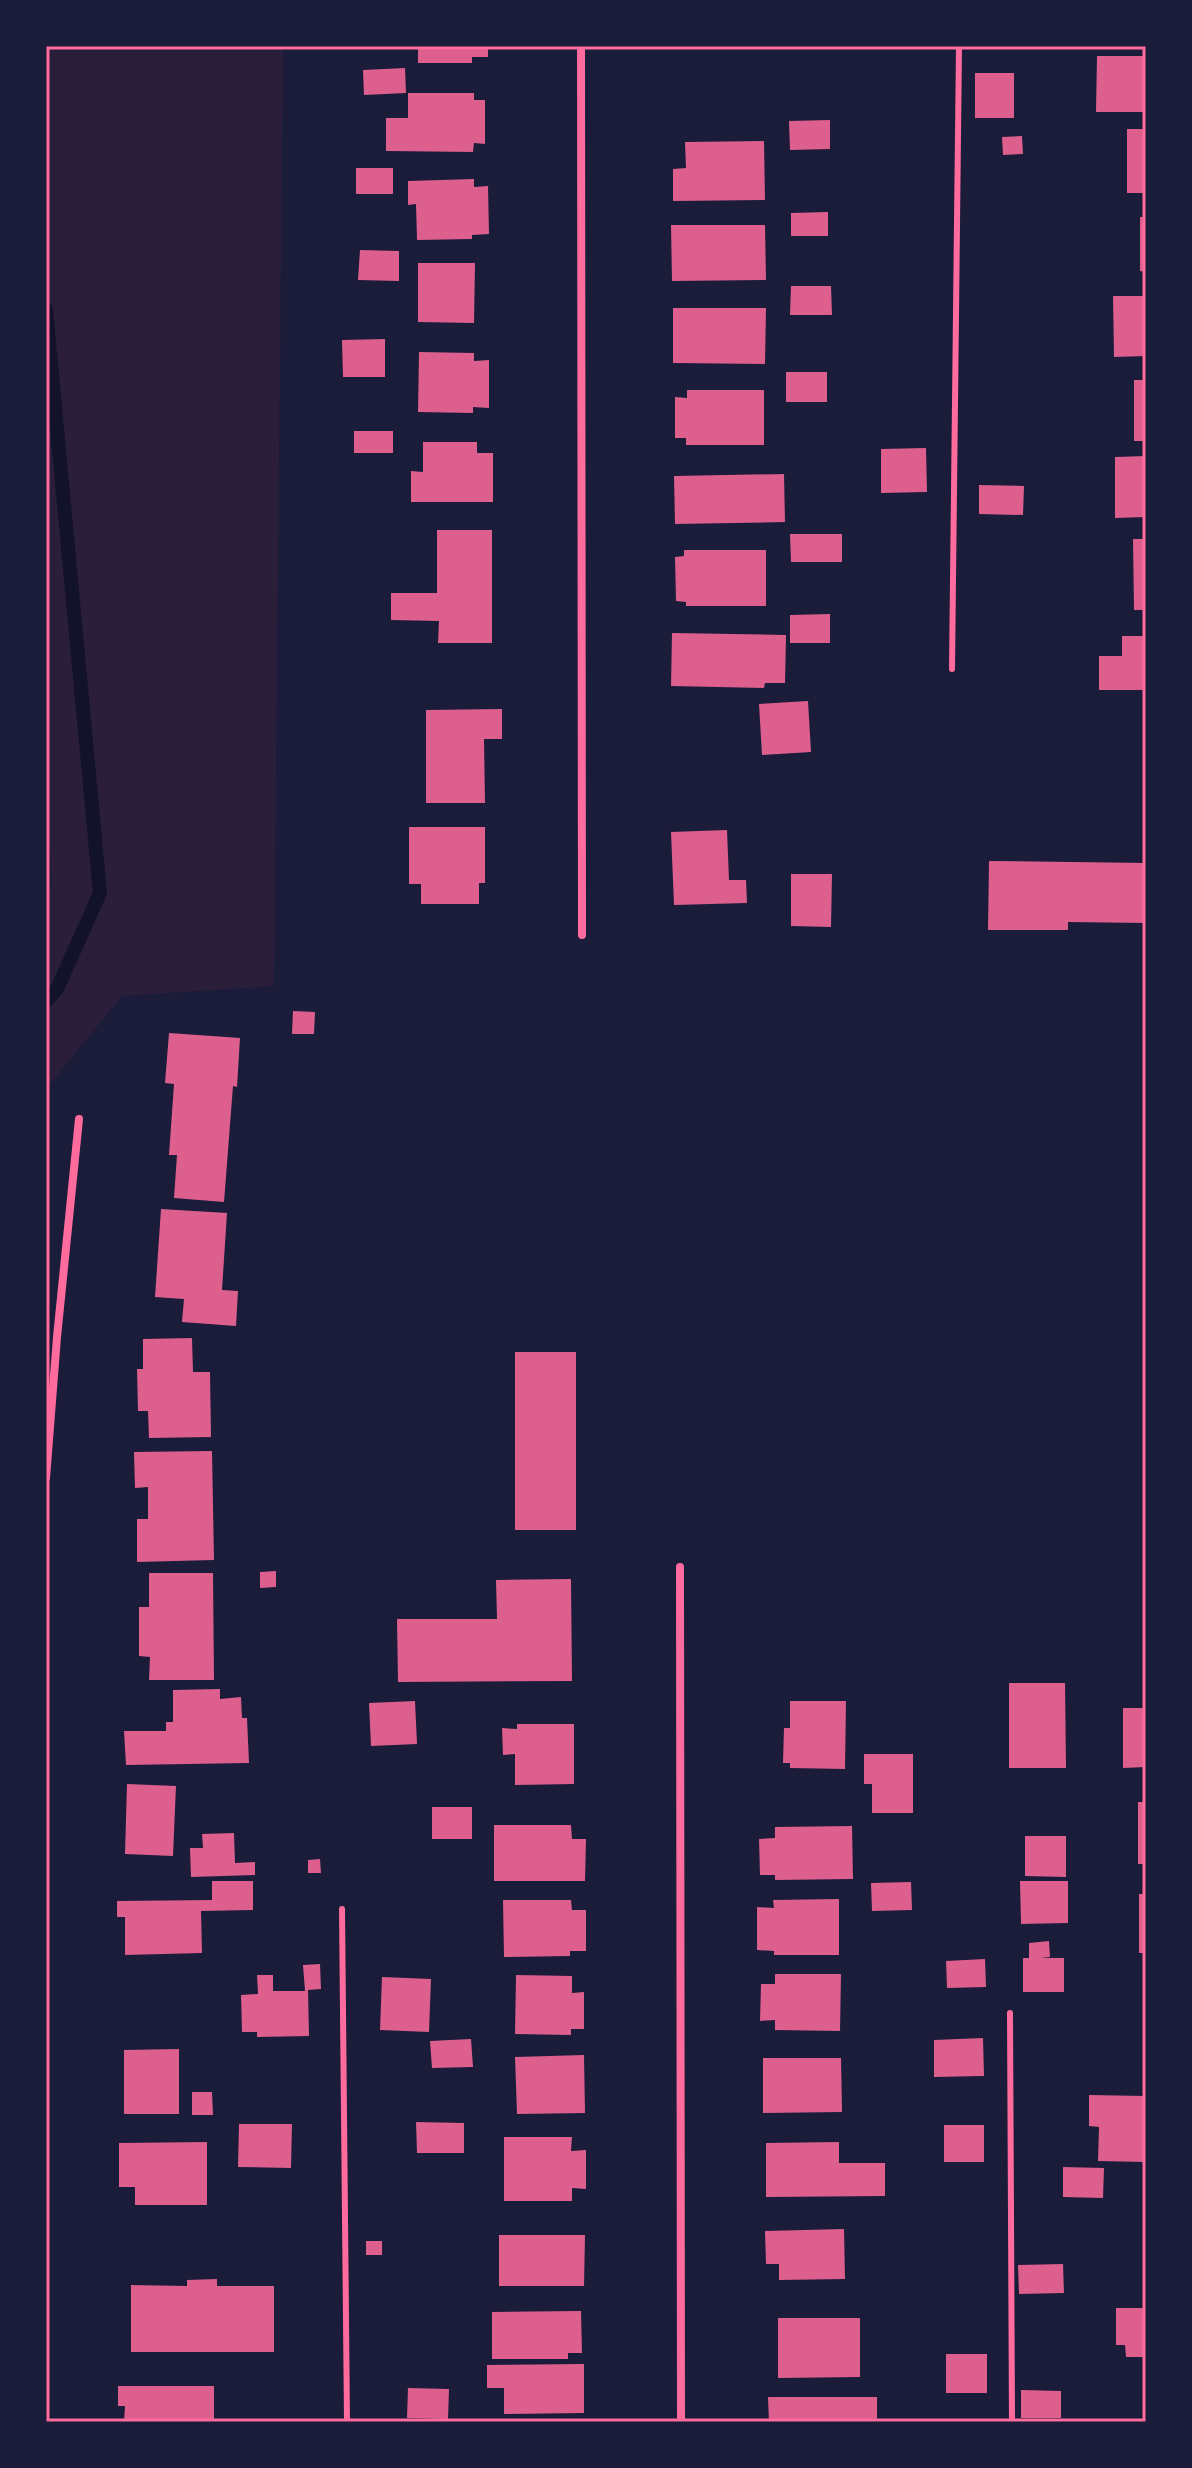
<svg xmlns="http://www.w3.org/2000/svg" width="1192" height="2468" font-family="Barlow,sans-serif">
  <rect width="100%" height="100%" fill="#1b1b3a"/>
  <polygon fill="#2a1e3b" points="46,46 283,46 274,986 122,996 46,1089 46,901 52,883 46,804"/>
  <g fill="none" stroke-linecap="round" stroke-linejoin="round">
    <polyline stroke="#12122b" stroke-width="14" points="46,310 100,893 57,989 46,1001"/>
  </g>
  <g fill="#dd5f8e">
    <polygon points="418,46 488,46 488,57 472,57 472,63 418,63"/>
    <polygon points="1097,56 1146,56 1146,112 1096,112"/>
    <polygon points="405,68 406,93 364,95 363,70"/>
    <rect x="975" y="73" width="39" height="45"/>
    <polygon points="408,93 474,93 474,100 485,100 485,144 474,143 473,152 386,151 386,118 408,118"/>
    <polygon points="830,120 830,149 790,150 789,121"/>
    <rect x="1127" y="129" width="19" height="64"/>
    <polygon points="1022,136 1023,154 1003,155 1002,137"/>
    <polygon points="764,141 765,200 673,201 673,169 686,168 685,142"/>
    <rect x="356" y="168" width="37" height="26"/>
    <polygon points="474,179 474,187 488,186 489,234 472,235 472,239 417,240 416,204 408,205 408,181"/>
    <polygon points="828,212 828,236 791,236 791,213"/>
    <polygon points="1140,217 1146,217 1146,272 1140,271"/>
    <polygon points="671,225 765,225 766,280 672,281"/>
    <polygon points="360,250 399,251 399,281 358,280"/>
    <polygon points="418,263 475,263 474,323 418,322"/>
    <polygon points="791,286 831,286 832,315 790,315"/>
    <polygon points="1113,296 1146,296 1146,356 1114,357"/>
    <polygon points="673,308 766,308 765,364 673,363"/>
    <polygon points="385,339 385,377 343,377 342,340"/>
    <polygon points="419,352 474,353 474,361 489,360 489,408 473,407 473,413 418,412"/>
    <rect x="786" y="372" width="41" height="30"/>
    <rect x="1134" y="380" width="12" height="61"/>
    <polygon points="687,390 764,390 764,445 686,445 686,438 675,438 675,397 687,398"/>
    <rect x="354" y="431" width="39" height="22"/>
    <polygon points="423,442 477,442 477,453 493,453 493,502 411,502 411,471 423,472"/>
    <polygon points="926,448 927,492 881,493 881,449"/>
    <polygon points="1146,456 1146,517 1115,518 1115,457"/>
    <polygon points="784,474 785,522 675,524 674,476"/>
    <polygon points="979,485 1024,486 1023,515 979,514"/>
    <polygon points="437,530 492,530 492,643 438,643 439,621 391,620 391,593 437,593"/>
    <polygon points="790,534 842,534 842,562 791,562"/>
    <polygon points="1133,539 1146,539 1146,610 1134,610"/>
    <polygon points="684,550 766,550 766,606 686,606 686,602 676,601 675,557 684,556"/>
    <polygon points="830,614 830,643 790,643 790,615"/>
    <polygon points="672,633 786,635 785,683 765,683 764,688 671,686"/>
    <polygon points="1122,636 1146,636 1146,690 1099,690 1099,656 1122,656"/>
    <polygon points="808,701 811,752 762,755 759,704"/>
    <polygon points="502,709 502,739 484,739 485,803 426,803 426,710"/>
    <polygon points="409,827 485,827 485,883 479,883 479,904 421,904 421,884 409,884"/>
    <polygon points="727,830 729,880 746,880 747,903 674,905 671,832"/>
    <polygon points="989,861 1146,863 1146,923 1068,922 1068,930 988,930"/>
    <polygon points="791,874 832,874 831,927 791,926"/>
    <polygon points="293,1011 315,1012 314,1034 292,1034"/>
    <polygon points="169,1033 240,1038 237,1087 233,1086 224,1202 174,1198 177,1155 169,1155 174,1084 165,1083"/>
    <polygon points="161,1209 227,1213 222,1290 238,1291 236,1326 182,1322 184,1299 155,1297"/>
    <polygon points="192,1338 193,1372 210,1372 211,1437 149,1438 148,1411 138,1411 137,1369 143,1369 143,1339"/>
    <rect x="515" y="1352" width="61" height="178"/>
    <polygon points="212,1451 214,1560 137,1562 137,1519 148,1519 148,1487 135,1488 134,1452"/>
    <polygon points="276,1571 276,1587 260,1588 260,1572"/>
    <polygon points="149,1573 213,1573 214,1680 149,1680 150,1657 139,1656 139,1607 149,1607"/>
    <polygon points="571,1579 572,1681 398,1682 397,1619 497,1619 496,1580"/>
    <polygon points="1009,1683 1065,1683 1066,1768 1009,1768"/>
    <polygon points="220,1689 220,1699 241,1697 242,1718 247,1718 249,1763 126,1765 124,1731 166,1731 166,1722 173,1722 173,1690"/>
    <polygon points="415,1701 417,1744 371,1746 369,1703"/>
    <polygon points="790,1701 846,1701 845,1769 790,1768 790,1763 783,1763 784,1728 790,1728"/>
    <polygon points="1123,1708 1146,1708 1146,1767 1123,1768"/>
    <polygon points="517,1724 574,1724 574,1784 515,1785 515,1754 503,1755 502,1728 517,1729"/>
    <polygon points="864,1754 913,1754 913,1813 872,1813 872,1784 864,1784"/>
    <polygon points="127,1784 176,1786 173,1856 125,1854"/>
    <rect x="1138" y="1802" width="8" height="62"/>
    <rect x="432" y="1807" width="40" height="32"/>
    <polygon points="494,1825 571,1825 572,1839 586,1839 585,1881 494,1881"/>
    <polygon points="852,1826 853,1879 775,1880 775,1875 760,1875 759,1839 775,1838 775,1827"/>
    <polygon points="234,1833 235,1863 255,1862 255,1875 191,1877 190,1848 203,1848 202,1834"/>
    <polygon points="1025,1836 1066,1836 1066,1877 1025,1876"/>
    <polygon points="320,1859 321,1873 308,1873 308,1860"/>
    <polygon points="212,1881 253,1881 253,1910 201,1911 202,1953 125,1955 125,1917 117,1917 117,1901 212,1900"/>
    <polygon points="1020,1881 1068,1881 1068,1923 1021,1924"/>
    <polygon points="911,1882 912,1910 872,1911 871,1883"/>
    <rect x="1139" y="1894" width="7" height="59"/>
    <polygon points="839,1899 839,1955 774,1955 774,1951 757,1950 757,1907 774,1908 773,1900"/>
    <polygon points="503,1900 571,1900 572,1910 586,1910 586,1951 570,1951 570,1956 504,1957"/>
    <polygon points="1049,1941 1050,1957 1041,1958 1064,1958 1064,1992 1023,1992 1023,1958 1029,1958 1029,1943"/>
    <polygon points="985,1959 986,1987 947,1988 946,1961"/>
    <polygon points="320,1964 321,1989 308,1990 309,2036 257,2037 257,2032 242,2032 241,1995 258,1994 257,1975 273,1975 273,1991 305,1991 303,1965"/>
    <polygon points="775,1974 841,1974 840,2031 775,2030 775,2020 760,2021 761,1984 775,1984"/>
    <polygon points="516,1975 572,1976 572,1993 584,1992 584,2029 571,2029 571,2035 515,2034"/>
    <polygon points="382,1977 431,1979 429,2032 380,2030"/>
    <polygon points="983,2038 984,2076 934,2077 934,2040"/>
    <polygon points="471,2039 473,2067 432,2068 430,2041"/>
    <polygon points="179,2049 179,2114 124,2114 124,2050"/>
    <polygon points="584,2055 585,2113 517,2114 515,2057"/>
    <polygon points="763,2058 841,2058 842,2112 763,2113"/>
    <polygon points="192,2092 212,2092 213,2115 192,2115"/>
    <polygon points="1089,2095 1146,2096 1146,2162 1098,2161 1099,2127 1089,2126"/>
    <polygon points="416,2122 464,2123 464,2153 417,2153"/>
    <polygon points="239,2124 292,2124 291,2168 238,2167"/>
    <rect x="944" y="2125" width="40" height="37"/>
    <polygon points="504,2137 572,2137 571,2151 586,2150 586,2189 572,2188 572,2201 504,2201"/>
    <polygon points="207,2142 207,2205 135,2205 135,2187 119,2187 119,2143"/>
    <polygon points="839,2142 839,2163 885,2163 885,2196 766,2197 766,2143"/>
    <polygon points="1063,2167 1104,2168 1103,2198 1063,2197"/>
    <polygon points="844,2229 845,2279 779,2280 779,2264 766,2264 765,2231"/>
    <polygon points="499,2235 585,2235 584,2286 499,2286"/>
    <rect x="366" y="2241" width="16" height="14"/>
    <polygon points="1063,2264 1064,2293 1019,2294 1018,2265"/>
    <polygon points="217,2279 217,2286 274,2286 274,2352 131,2352 131,2285 187,2286 187,2280"/>
    <polygon points="1116,2308 1146,2308 1146,2357 1126,2357 1125,2345 1116,2345"/>
    <polygon points="581,2311 582,2353 568,2353 568,2359 492,2359 492,2312"/>
    <polygon points="778,2318 860,2318 860,2377 778,2378"/>
    <rect x="946" y="2354" width="41" height="39"/>
    <polygon points="584,2364 584,2413 504,2414 504,2388 487,2388 487,2365"/>
    <polygon points="118,2386 214,2386 214,2422 124,2422 125,2406 118,2406"/>
    <polygon points="408,2388 449,2389 448,2419 407,2418"/>
    <polygon points="1021,2390 1061,2391 1061,2418 1021,2418"/>
    <polygon points="768,2397 877,2397 877,2422 769,2422"/>
  </g>
  <g fill="none" stroke-linecap="round" stroke-linejoin="round">
    <g stroke="#ff6b9d" stroke-width="6">
      <polyline points="952,669 959,46"/>
      <polyline points="342,1909 347,2422"/>
      <polyline points="1010,2013 1012,2422"/>
    </g>
    <g stroke="#ff6b9d" stroke-width="8">
      <polyline points="581,46 582,935"/>
      <polyline points="46,1478 57,1337 79,1119"/>
      <polyline points="680,1567 681,2422"/>
    </g>
  </g>
  <rect width="1192" height="2468" fill="none" stroke="#1b1b3a" stroke-width="96"/>
  <rect x="48" y="48" width="1096" height="2372" fill="none" stroke="#ff6b9d" stroke-width="3"/>
</svg>
